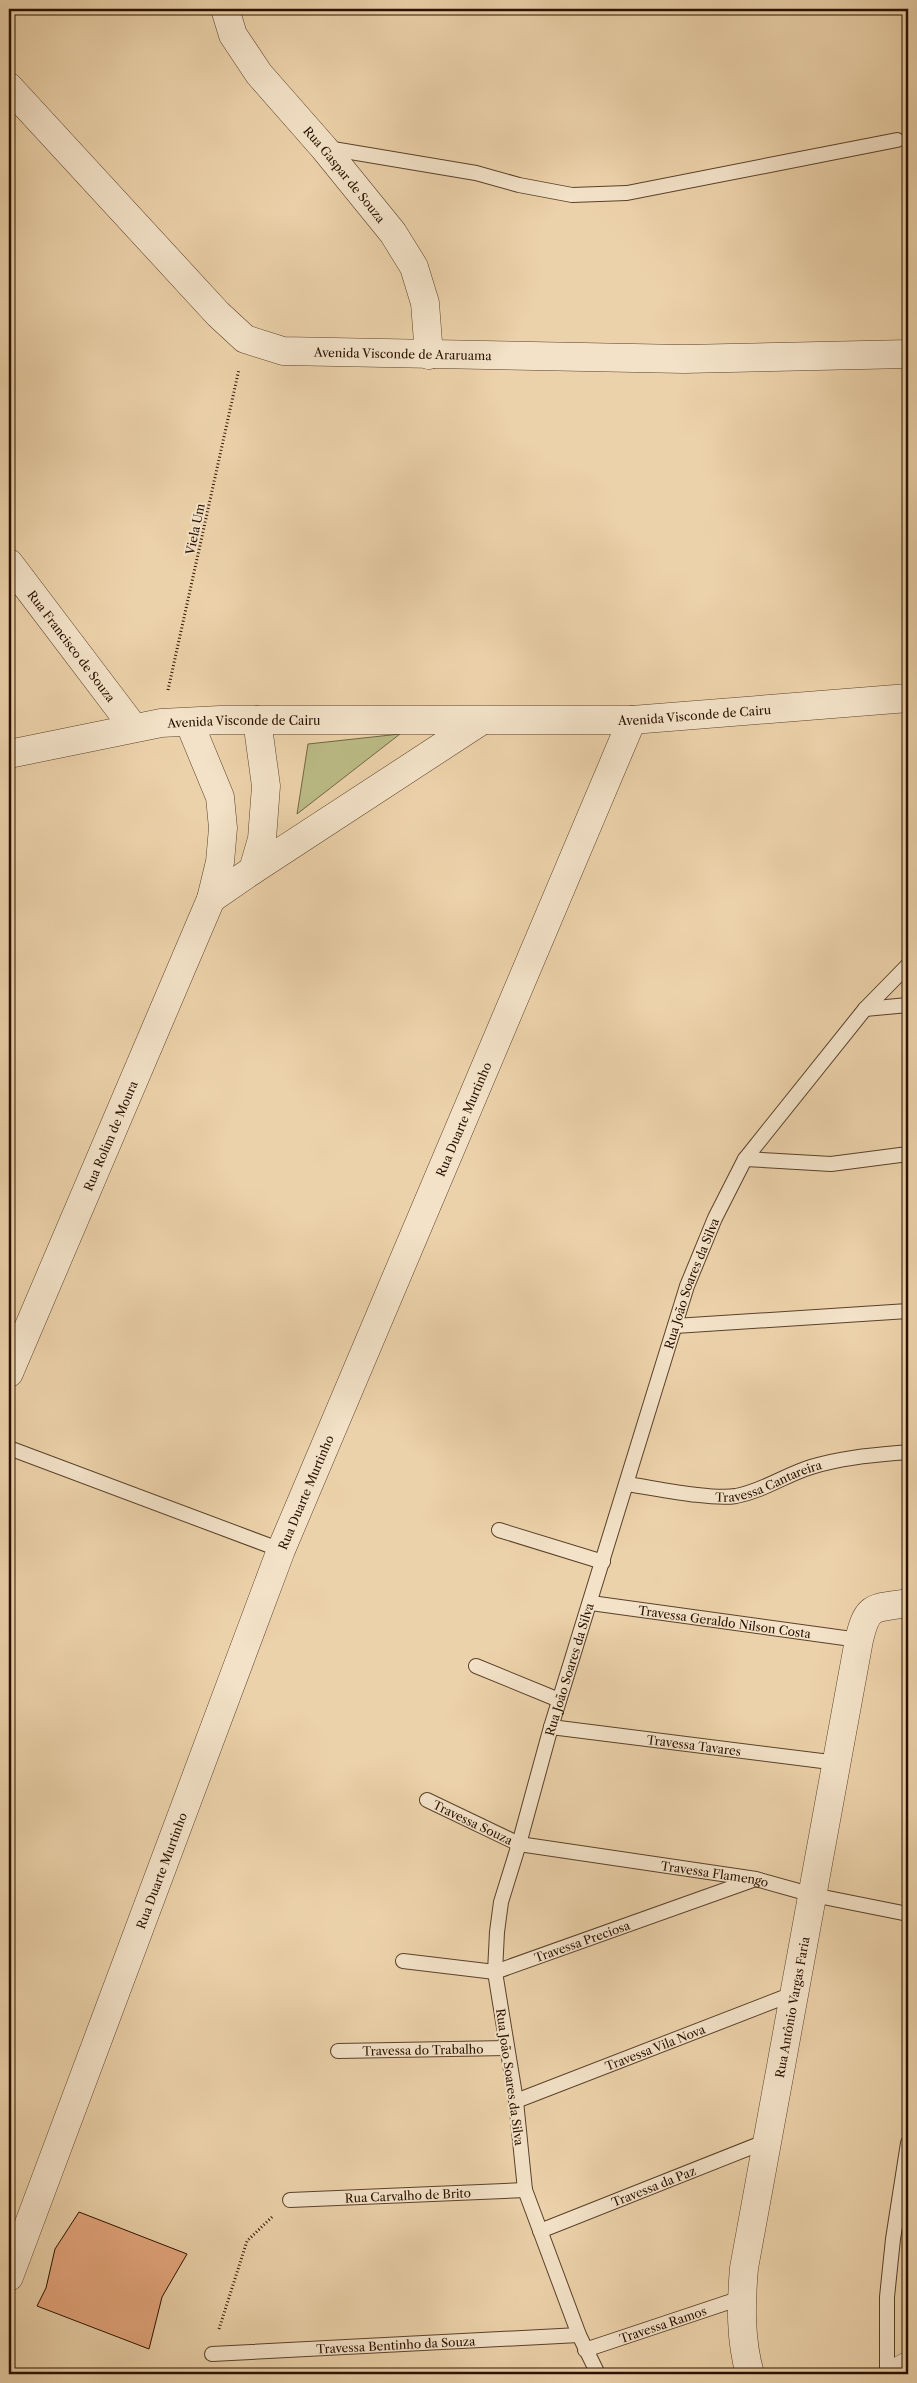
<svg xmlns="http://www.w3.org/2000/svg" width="917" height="2383" font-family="'Libre Caslon Text',serif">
  <rect width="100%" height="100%" fill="#ecd2aa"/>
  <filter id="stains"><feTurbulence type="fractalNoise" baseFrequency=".004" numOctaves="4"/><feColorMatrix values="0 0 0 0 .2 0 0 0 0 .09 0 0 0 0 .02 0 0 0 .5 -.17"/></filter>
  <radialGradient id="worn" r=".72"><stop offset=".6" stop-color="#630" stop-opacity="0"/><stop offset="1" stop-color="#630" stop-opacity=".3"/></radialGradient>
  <polygon fill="#bbbb86" stroke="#726643" points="400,734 297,814 308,744"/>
  <polygon fill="#e5a77d" stroke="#2a1000" points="79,2212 187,2254 162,2297 149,2349 37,2306 46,2288 55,2249"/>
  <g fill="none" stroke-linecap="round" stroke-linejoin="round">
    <g stroke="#5a402a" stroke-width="16">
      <g id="lane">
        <polyline points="327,148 476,173 519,185 572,195 627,193 897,140"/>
        <polyline points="865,1009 908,1005"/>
        <polyline points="745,1159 831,1164 908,1154"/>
        <polyline points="675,1326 908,1311"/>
        <polyline points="9,1448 281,1550"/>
        <path id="s1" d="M627,1484C655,1488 711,1500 736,1496C763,1491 785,1475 811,1467C843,1457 875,1455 908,1452"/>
        <polyline points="499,1530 603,1562"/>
        <path id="s2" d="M591,1603L859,1640"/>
        <polyline points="476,1666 559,1700"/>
        <path id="s3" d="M551,1727L838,1763"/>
        <path id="s4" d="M427,1800L519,1844L756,1879L813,1895L908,1914"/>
        <path id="s5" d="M403,1961L495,1972L753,1880"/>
        <path id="s6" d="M338,2051L507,2048"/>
        <path id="s7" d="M516,2101L795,1993"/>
        <path id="s8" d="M290,2200L525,2190"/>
        <path id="s9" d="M540,2231L767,2141"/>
        <path id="s10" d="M585,2350L741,2298"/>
        <path id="s11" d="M212,2354L579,2335"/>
        <path id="s12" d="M598,2374L579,2335L525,2190L516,2101L495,1972L497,1932L501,1902L519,1844L551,1727L687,1286L715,1218L745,1159L865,1009L908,965"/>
        <polyline points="887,2374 887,2297 893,2239 908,2143"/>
      </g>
    </g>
    <g stroke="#5a402a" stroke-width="29">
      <g id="street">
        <path id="s13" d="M225,9L233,35L259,74L324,148L393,233L414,267L425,303L429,355"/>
        <path id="s14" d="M9,87L218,314L245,339L283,351L684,359L908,354"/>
        <path id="s15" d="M9,563L134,728"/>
        <path id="s16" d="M9,754L161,723L220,720H632L908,698"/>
        <polyline points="253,870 481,721"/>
        <polyline points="211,899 253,870 262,839 266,786 257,720"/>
        <path id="s17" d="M9,1373L211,899L220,862L223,828L220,797L189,722"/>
        <path id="s18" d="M9,2277L281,1550L632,720"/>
        <path id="s19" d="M750,2374C740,2339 741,2304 744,2268L859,1640C868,1603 873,1609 908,1603"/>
        <polyline points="894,2374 908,2366"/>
      </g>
    </g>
    <g stroke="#2a1000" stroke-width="3" stroke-dasharray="1 2.5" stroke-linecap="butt">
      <polyline points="168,690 239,369"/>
      <polyline points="219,2329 247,2241 273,2216"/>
    </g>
    <use href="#lane" stroke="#f3e2c8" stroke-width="14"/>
    <use href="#street" stroke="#f3e2c8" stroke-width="28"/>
  </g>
  <g text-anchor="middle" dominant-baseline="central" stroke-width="4" stroke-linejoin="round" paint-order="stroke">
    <g font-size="12" fill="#2a1000" stroke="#f3e2c8">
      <text stroke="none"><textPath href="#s13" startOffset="206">Rua Gaspar de Souza</textPath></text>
      <text stroke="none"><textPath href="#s14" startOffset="505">Avenida Visconde de Araruama</textPath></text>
      <text transform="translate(195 529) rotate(-78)">Viela Um</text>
      <text stroke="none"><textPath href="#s15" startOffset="104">Rua Francisco de Souza</textPath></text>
      <text stroke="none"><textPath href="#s16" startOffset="689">Avenida Visconde de Cairu</textPath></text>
      <text stroke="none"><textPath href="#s16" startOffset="238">Avenida Visconde de Cairu</textPath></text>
      <text stroke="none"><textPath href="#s18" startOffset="1244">Rua Duarte Murtinho</textPath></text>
      <text stroke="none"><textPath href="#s17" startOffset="258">Rua Rolim de Moura</textPath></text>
      <text stroke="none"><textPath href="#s12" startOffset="1136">Rua João Soares da Silva</textPath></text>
      <text stroke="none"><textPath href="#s1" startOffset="145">Travessa Cantareira</textPath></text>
      <text stroke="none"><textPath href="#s18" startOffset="839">Rua Duarte Murtinho</textPath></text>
      <text stroke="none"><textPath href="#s2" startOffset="135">Travessa Geraldo Nilson Costa</textPath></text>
      <text stroke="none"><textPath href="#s12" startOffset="731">Rua João Soares da Silva</textPath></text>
      <text stroke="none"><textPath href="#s3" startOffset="144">Travessa Tavares</textPath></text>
      <text stroke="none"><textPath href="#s4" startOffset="51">Travessa Souza</textPath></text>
      <text stroke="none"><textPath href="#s18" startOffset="434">Rua Duarte Murtinho</textPath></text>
      <text stroke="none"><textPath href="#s4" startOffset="300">Travessa Flamengo</textPath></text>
      <text stroke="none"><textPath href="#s5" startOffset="185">Travessa Preciosa</textPath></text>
      <text stroke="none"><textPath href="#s19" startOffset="372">Rua Antônio Vargas Faria</textPath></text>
      <text stroke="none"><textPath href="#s7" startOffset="149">Travessa Vila Nova</textPath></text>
      <text stroke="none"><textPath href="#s6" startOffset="85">Travessa do Trabalho</textPath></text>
      <text transform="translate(510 2077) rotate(82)">Rua João Soares da Silva</text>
      <text stroke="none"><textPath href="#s9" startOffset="122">Travessa da Paz</textPath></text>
      <text stroke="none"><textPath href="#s8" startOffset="118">Rua Carvalho de Brito</textPath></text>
      <text stroke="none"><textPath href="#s10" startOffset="82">Travessa Ramos</textPath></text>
      <text stroke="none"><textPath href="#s11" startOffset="184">Travessa Bentinho da Souza</textPath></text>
    </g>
  </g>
  <rect width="917" height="2383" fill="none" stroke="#ecd2aa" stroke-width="30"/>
  <rect x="10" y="10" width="897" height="2363" fill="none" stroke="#2a1000" stroke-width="2.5"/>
  <rect x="15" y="15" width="887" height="2353" fill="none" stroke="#2a1000"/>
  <rect width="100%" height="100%" filter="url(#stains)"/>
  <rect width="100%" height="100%" fill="url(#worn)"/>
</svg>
